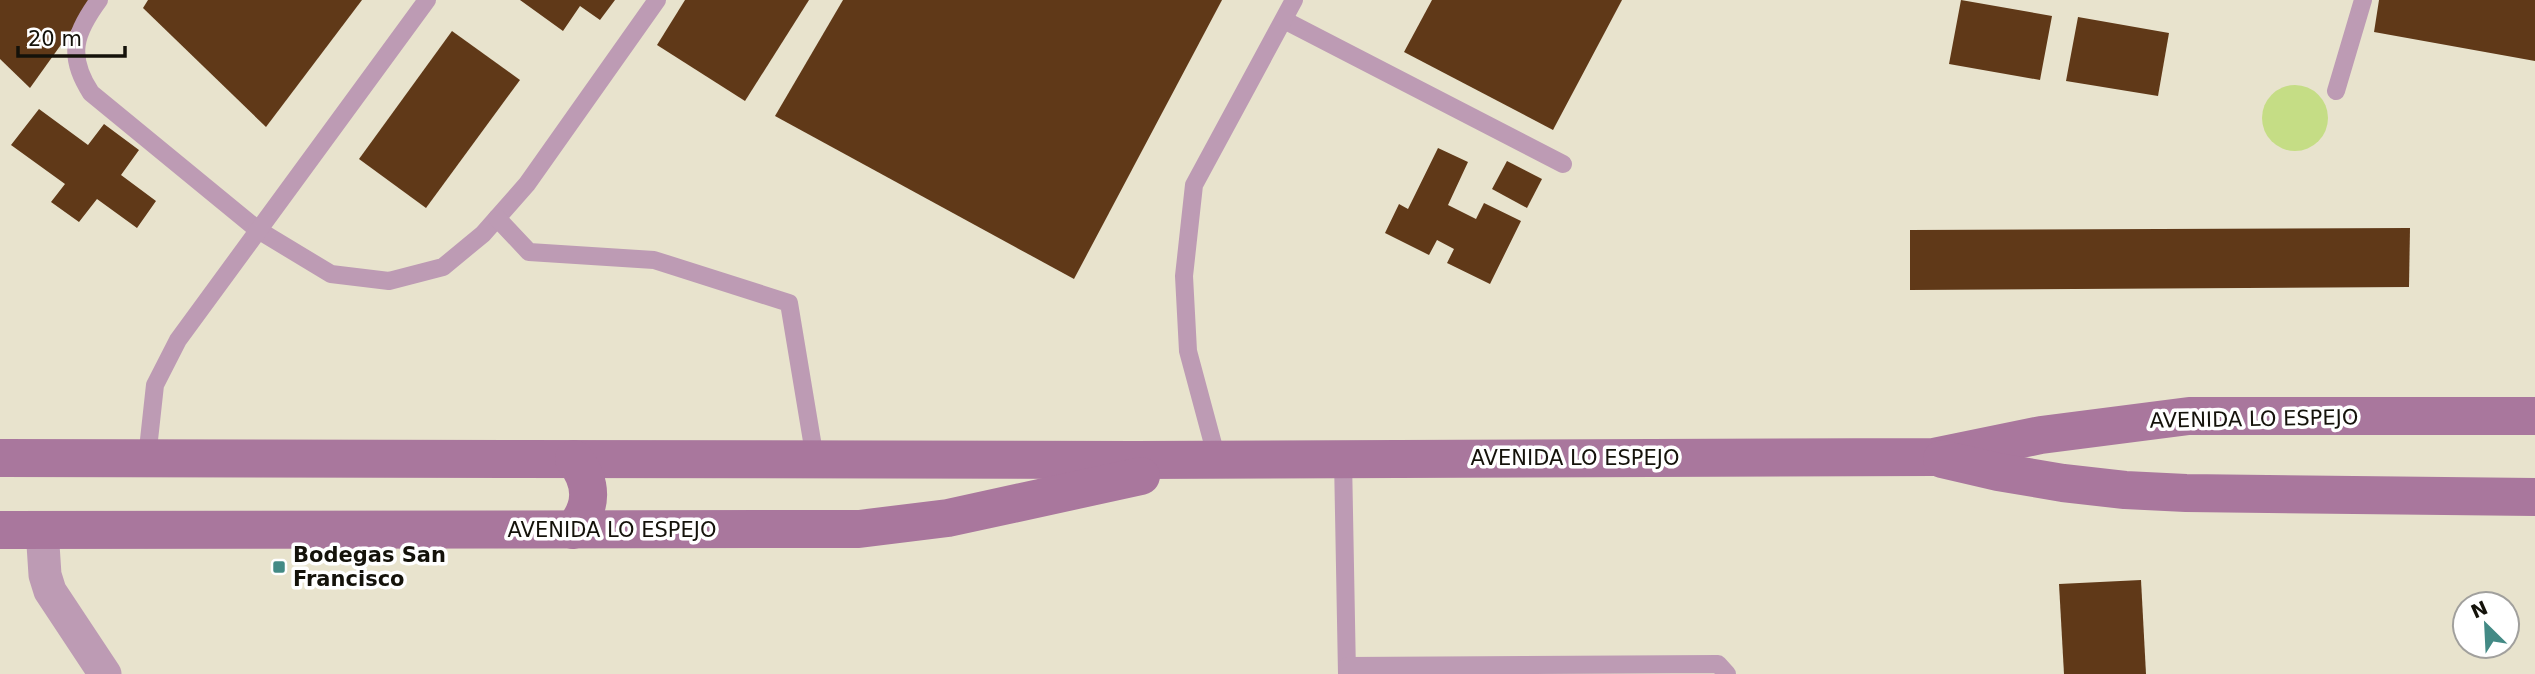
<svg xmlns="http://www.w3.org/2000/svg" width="2535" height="674" font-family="'DejaVu Sans',sans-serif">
  <rect width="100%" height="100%" fill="#e8e3cd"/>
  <circle fill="#c5dd85" cx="2295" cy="118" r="33"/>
  <g fill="#603918">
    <polygon points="0,0 93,0 30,88 0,59"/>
    <polygon points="148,0 362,0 266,127 143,8"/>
    <polygon points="520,0 615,0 600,20 580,6 563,31"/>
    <polygon points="685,0 809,0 745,101 657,45"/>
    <polygon points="843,0 1222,0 1074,279 775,116"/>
    <polygon points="1432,0 1622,0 1553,130 1404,52"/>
    <polygon points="1961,0 2052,16 2040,80 1949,64"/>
    <polygon points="2379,0 2535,0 2535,61 2374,32"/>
    <polygon points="2078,17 2169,33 2158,96 2066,81"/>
    <polygon points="452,31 520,80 426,208 359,159"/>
    <polygon points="39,109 88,145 104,124 139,150 121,175 156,201 137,228 97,199 79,222 51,202 65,184 11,145"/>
    <polygon points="1438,148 1468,162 1448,205 1476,219 1484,203 1521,221 1490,284 1447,263 1454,249 1437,240 1429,255 1385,233 1399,204 1408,209"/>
    <polygon points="1507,161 1542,179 1527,208 1492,189"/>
    <polygon points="2410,228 2409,287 1910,290 1910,230"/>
    <polygon points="2141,580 2146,674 2064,674 2059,584"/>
  </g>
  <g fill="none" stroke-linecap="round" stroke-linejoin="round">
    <g stroke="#bd9bb4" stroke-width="18">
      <path d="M99,0C74,34 67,56 91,93L258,230L331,274L389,281L443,267L483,234L527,184L657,0"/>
      <polyline points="1284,20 1563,164"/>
      <polyline points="2336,91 2363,0"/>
      <polyline points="497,218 529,252 654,260 789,303 815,459"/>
      <polyline points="147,458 155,385 178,340 427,0"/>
      <polyline points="1217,459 1188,351 1184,276 1194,185 1294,0"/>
      <polyline points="1343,459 1347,674"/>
      <polyline points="1347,666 1718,664 1727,674"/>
    </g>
    <polyline stroke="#bd9bb4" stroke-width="33" points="42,529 45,575 50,591 105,674"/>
    <g stroke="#a9779d" stroke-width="38">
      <polyline points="0,458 1136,460 1933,457 2041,435 2189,416 2535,416"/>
      <polyline points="1942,459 1998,472 2063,483 2125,490 2186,493 2535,497"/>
      <polyline points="0,530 859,529 948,518 1141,476"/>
      <path d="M573,530C593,507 593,483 574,459"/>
    </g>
  </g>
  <rect fill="#438a85" stroke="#fff" stroke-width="2.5" x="272" y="560" width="14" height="14" rx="3.5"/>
  <g text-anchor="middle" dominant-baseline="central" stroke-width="7" stroke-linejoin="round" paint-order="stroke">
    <g font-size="21" fill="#14120a" stroke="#fff">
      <text transform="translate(2254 419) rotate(-1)">AVENIDA LO ESPEJO</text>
      <text x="1575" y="458">AVENIDA LO ESPEJO</text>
      <text x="612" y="530">AVENIDA LO ESPEJO</text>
    </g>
    <g font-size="21" font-weight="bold" fill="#14120a" stroke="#fff" text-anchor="start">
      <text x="293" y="555">Bodegas San<tspan x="293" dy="24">Francisco</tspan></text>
    </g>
  </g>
  <g transform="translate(2486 625) rotate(336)"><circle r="33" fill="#ffffff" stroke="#a1a09d" stroke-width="2"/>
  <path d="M0-5L12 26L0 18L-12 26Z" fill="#438a85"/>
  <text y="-10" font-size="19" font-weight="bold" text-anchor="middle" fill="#14120a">N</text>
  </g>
  <path d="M18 46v10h107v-10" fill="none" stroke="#14120a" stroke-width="3.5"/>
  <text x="28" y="46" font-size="21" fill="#14120a" stroke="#ffffff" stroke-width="5" paint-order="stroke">20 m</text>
</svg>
